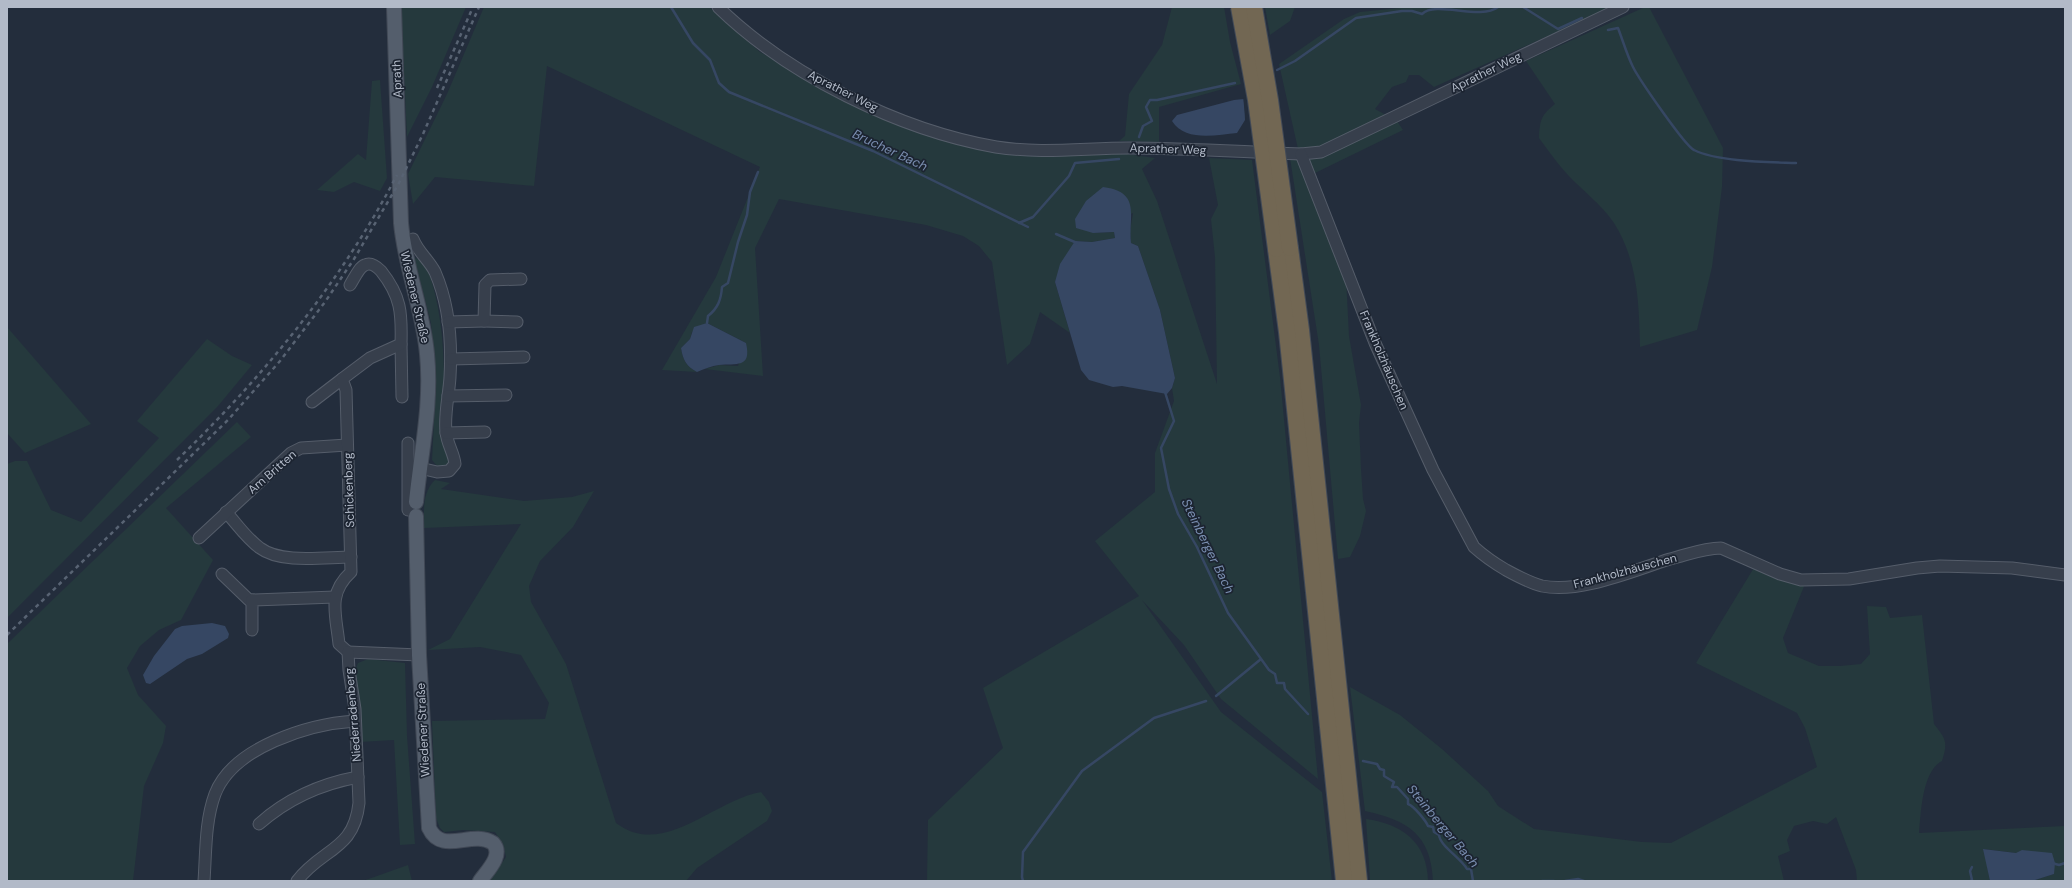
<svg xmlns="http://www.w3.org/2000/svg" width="2072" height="888" font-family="'DM Sans',sans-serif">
  <rect width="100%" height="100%" fill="#232d3c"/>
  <g fill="#25393d">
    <polygon points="401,7 466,7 432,87 407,137"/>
    <path d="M484,7H709L760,52L858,107L924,133L996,152H1113L1155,158L1142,169L1157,201L1217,384L1215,257L1211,219L1218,205L1209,158L1252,160L1280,377L1318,779L1221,699L1184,645L1142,600L1221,712L1322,792L1332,881H927L928,820L1003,748L983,688L1139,596L1095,541L1155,492V453L1174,401L1172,388L1175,378L1160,310L1138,246L1131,243L1130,231L1133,213L1093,233L1114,232L1115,238L1092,242L1075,241L1055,282L1070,333L1040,312L1030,344L1007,365L992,262L979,246L963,236L926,225L779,199L755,248L763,376L705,369L719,365L738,366L746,343L707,323L692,332L690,339L681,348C683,360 686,366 697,372L662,370L716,277L760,167L547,66L534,186L435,177L413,204L408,174L447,94Z"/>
    <polygon points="1172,7 1224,7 1230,42 1241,84 1159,107 1159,142 1119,141 1125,136 1129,94 1162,45"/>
    <polygon points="1265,7 1295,7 1290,21 1270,35"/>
    <polygon points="1410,7 1612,7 1569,27 1566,24 1568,27 1434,87 1419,75 1409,75 1406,82 1392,87 1375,109 1397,121 1403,130 1313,174 1346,277 1349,336 1361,405 1359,423 1361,469 1363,499 1366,511 1360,536 1350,557 1338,559 1319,345 1290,158 1298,149 1279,64 1344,19 1360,12"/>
    <path d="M1645,7H1649L1723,148L1722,187L1712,267L1697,330L1640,347C1639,304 1638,261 1614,223C1601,204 1582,190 1567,174C1557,163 1548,150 1539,138C1540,120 1541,115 1555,104L1526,61Z"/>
    <polygon points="380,80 387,178 380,191 354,182 334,192 317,190 358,154 366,160 372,81"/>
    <path d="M414,257L426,264C440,302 444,340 444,381C444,395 439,409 439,424C440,437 446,450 450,462L446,466H437L432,460L436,383L431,323Z"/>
    <polygon points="7,327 91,424 25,453 7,433"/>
    <polygon points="207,339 232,356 252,365 218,406 7,618 7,464 15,461 27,461 51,510 81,522 159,438 137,421"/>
    <polygon points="237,422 251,437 166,508 213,560 181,620 159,630 140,646 127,668 138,695 166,726 163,743 144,786 133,881 7,881 7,644"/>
    <path d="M435,480L450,483L441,489L524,501L572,497L594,491L573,527L540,561L529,586L531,602L566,664L616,823C663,859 714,800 761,792L769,802L772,811L767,821L697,868L686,881H490L506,857L503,844L495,832L463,830L444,832L440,828L436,818L432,721L545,719L549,703L521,655L480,647L428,650L450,639L521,524L424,528C424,511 422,492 435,480Z"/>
    <path d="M1755,566L1791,583L1805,584L1783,638L1788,653L1819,666H1840L1861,664L1870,654L1867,606L1886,607L1890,618L1922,615L1934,724C1946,739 1948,742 1942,761C1922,771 1921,813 1919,833L2065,826V881H2032L2054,874L2016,853L1984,849L1990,881H1857L1856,870L1836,817L1827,824L1813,821L1794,826L1787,840L1790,851L1778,856L1784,881H1433C1431,834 1407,820 1365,811L1350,687L1400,715L1442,749L1488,791L1498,806L1534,829L1642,842L1671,843L1817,767L1805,728L1797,713L1696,663Z"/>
    <polygon points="368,659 405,663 407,736 415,844 400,845 394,740 360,742 361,710 355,671 358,663"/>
    <path d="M1366,819C1402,824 1427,842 1428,881H1370Z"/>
    <polygon points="408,865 412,881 363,881"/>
  </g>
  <g fill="#364763">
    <path d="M1244,99L1245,120L1237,133C1216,135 1185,142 1172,121L1177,115L1234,100Z"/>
    <path d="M1103,187C1142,192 1128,216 1131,243L1138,246L1160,310L1175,378L1172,388L1167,394L1122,386L1113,387L1089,380L1081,370L1055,282L1060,264L1075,241L1092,242L1115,238L1114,232L1093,233L1076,228L1075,219L1086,201Z"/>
    <path d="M707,323L746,343C752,369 736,363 719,365C712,366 704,369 697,372C686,366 683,360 681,348L690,339L694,327Z"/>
    <polygon points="212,623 225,626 229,634 228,638 202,654 187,659 150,684 146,683 143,675 154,656 175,629 182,626"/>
    <polygon points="1983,849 2016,853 2022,850 2052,853 2055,863 2054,874 2032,881 1990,881"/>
  </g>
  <polygon fill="#232d3c" points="1243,97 1248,101 1246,122"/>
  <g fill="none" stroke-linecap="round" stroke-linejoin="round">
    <g stroke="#364763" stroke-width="2.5">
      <polyline points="671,7 693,43 710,60 719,83 729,92 873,151 1028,227"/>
      <polyline points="1523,7 1558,29 1582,18"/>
      <path d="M1608,30L1618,28C1623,41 1627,55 1633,67C1639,79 1685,146 1694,150C1718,162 1769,162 1796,163"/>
      <path d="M1277,70L1295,61L1356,18L1402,11H1412L1422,14C1436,0 1480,21 1498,7"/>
      <polyline points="1139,137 1143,126 1152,121 1146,107 1150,100 1157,100 1235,83"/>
      <polyline points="1019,223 1033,217 1069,176 1075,163 1119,159"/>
      <polyline points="1056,234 1077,243"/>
      <path d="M707,323L708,316C718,308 721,300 722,287L728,283L738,242L747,215L750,192L758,172"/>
      <polyline points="1165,392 1174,421 1161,448 1169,489 1178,514 1197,547 1228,613 1269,670 1275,674 1277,683 1284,683 1285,689 1308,714"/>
      <polyline points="1216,696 1261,659"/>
      <path d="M1363,761L1377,764L1380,769L1384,770V776L1394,782L1392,787H1397L1408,799V804C1414,806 1426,821 1428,826L1433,827L1434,832L1439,835C1440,846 1461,858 1467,869H1471L1473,881"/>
      <polyline points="2052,863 2059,865 2065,863"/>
      <polyline points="1023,881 1022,877 1023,852 1082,771 1154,718 1206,701"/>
      <polyline points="1542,881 1554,881"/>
      <polyline points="1565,881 1578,879 1584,881"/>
      <polyline points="1970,881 1972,880 1970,871 1972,867"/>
    </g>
    <g stroke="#555d6a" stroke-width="13">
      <g id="minor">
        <path d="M718,7C788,75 899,130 996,147C1040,154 1085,148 1129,148C1186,148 1244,152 1301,154L1321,152L1623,7"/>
        <path d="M1301,154L1375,343L1433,470L1474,547C1484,556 1494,563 1506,570C1517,576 1530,583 1542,586C1580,594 1634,570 1670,559C1687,555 1703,548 1721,548L1780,574L1801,580L1849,579L1917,568L1940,566L2012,568L2065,575"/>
        <path d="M413,239C418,252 429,260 435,272C449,304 452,343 450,377C449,395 444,414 446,432C447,444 454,453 455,464L449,471L437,472L420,468"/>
        <polyline points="484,321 517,322"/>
        <polyline points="448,322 484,321 485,285 490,280 521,279"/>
        <polyline points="401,344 402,397"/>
        <polyline points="451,359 524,357"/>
        <polyline points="448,396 506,395"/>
        <polyline points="312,402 342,379"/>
        <polyline points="446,433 485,432"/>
        <polyline points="408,443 408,510"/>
        <path d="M226,512C237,524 247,539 260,548C281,564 325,557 351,557"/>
        <polyline points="199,538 291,453 301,448 347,445"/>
        <polyline points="222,574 249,600 252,600"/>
        <polyline points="252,630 252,600 335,597"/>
        <path d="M348,652L339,644C336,614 327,594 351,572L346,390L342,379L370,358L401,344C402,313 401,296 381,271C377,267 371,262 365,265C359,267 354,279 350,285"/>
        <polyline points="348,652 419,655"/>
        <path d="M259,824C287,799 320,784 358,777"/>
        <path d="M204,881C206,852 205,821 215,794C233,747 309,724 355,721"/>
        <path d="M297,881C322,848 354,851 359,803L355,709L349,670L348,652"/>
      </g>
    </g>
    <g stroke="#404855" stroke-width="16">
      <g id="major">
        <path d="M394,7L401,223C405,268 423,309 427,354C432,404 421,452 416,502"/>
        <path d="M416,516L419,655L429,828C442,856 472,829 493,843C504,855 487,871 480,881"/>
      </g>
    </g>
    <g stroke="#424a57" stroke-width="18">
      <g id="highway">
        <polyline points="1290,248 1301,330 1359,881"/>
        <polyline points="1276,249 1287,332 1344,881"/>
      </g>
    </g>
    <use href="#minor" stroke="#373f4c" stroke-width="11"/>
    <use href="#major" stroke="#545e6c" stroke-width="14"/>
    <use href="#highway" stroke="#726753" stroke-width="16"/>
    <g stroke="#586373" stroke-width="2.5" stroke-dasharray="4 4" stroke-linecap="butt">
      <polyline points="437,88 473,7"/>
      <path d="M177,460C264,376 341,282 397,175"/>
      <polyline points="7,635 228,420 280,361 325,302 354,259 399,183 423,134 479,7"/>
    </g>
    <g stroke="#424a57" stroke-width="18" stroke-linecap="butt">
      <g id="highway-bridge">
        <polyline points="1239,7 1256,100 1276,249"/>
        <polyline points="1254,7 1270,100 1290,248"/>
      </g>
    </g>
    <use href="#highway-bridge" stroke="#726753" stroke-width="16"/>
  </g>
  <g text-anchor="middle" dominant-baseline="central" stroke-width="3.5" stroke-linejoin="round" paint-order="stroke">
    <g font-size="12" fill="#b2bac8" stroke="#1c2431">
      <text transform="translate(1486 72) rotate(-26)">Aprather Weg</text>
      <text transform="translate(397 79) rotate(-92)">Aprath</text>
      <text transform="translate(843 91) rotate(27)">Aprather Weg</text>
      <text transform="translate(1168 149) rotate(2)">Aprather Weg</text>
      <text transform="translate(415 297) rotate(77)">Wiedener Straße</text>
      <text transform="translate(1384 360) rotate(67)">Frankholzhäuschen</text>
      <text transform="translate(272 472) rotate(-41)">Am Britten</text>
      <text transform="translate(349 490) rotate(-92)">Schickenberg</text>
      <text transform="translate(1625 571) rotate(-15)">Frankholzhäuschen</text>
      <text transform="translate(353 715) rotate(-95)">Niederradenberg</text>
      <text transform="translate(423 730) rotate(-93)">Wiedener Straße</text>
    </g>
    <g font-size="13" font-style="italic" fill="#7a8eb0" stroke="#1c2431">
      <text transform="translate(890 150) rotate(25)">Brucher Bach</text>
      <text transform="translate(1208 546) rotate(64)">Steinberger Bach</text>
      <text transform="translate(1443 826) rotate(50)">Steinberger Bach</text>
    </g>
  </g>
  <rect width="2072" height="888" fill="none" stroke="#b2bac8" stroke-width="16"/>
</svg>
